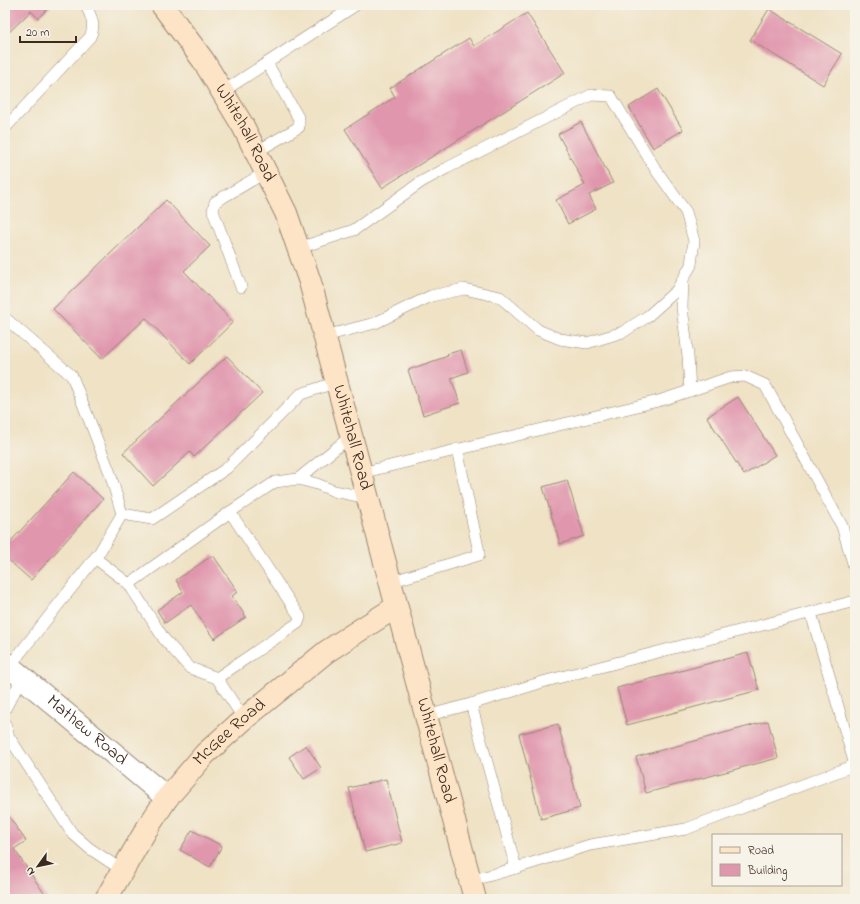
<svg xmlns="http://www.w3.org/2000/svg" width="860" height="904" font-family="'Indie Flower',sans-serif">
  <rect width="100%" height="100%" fill="#f7f3e8"/>
  <filter id="ink" filterUnits="userSpaceOnUse"><feTurbulence type="fractalNoise" baseFrequency=".025" numOctaves="2"/><feDisplacementMap in="SourceGraphic" scale="8" xChannelSelector="R" yChannelSelector="G"/><feConvolveMatrix kernelMatrix="1 2 1 2 8 2 1 2 1" color-interpolation-filters="sRGB"/></filter>
  <filter id="wash" filterUnits="userSpaceOnUse"><feTurbulence type="fractalNoise" baseFrequency=".012" numOctaves="4" result="noise"/><feDisplacementMap in="SourceGraphic" scale="16" xChannelSelector="R" yChannelSelector="G"/><feGaussianBlur stdDeviation="0.9" result="paint"/><feColorMatrix in="noise" values="0 0 0 0 0 0 0 0 0 0 0 0 0 0 0 0 0 1.4 0 .05"/><feComposite in="paint" operator="in"/></filter>
  <g filter="url(#wash)">
    <rect width="100%" height="100%" fill="#efe2c5"/>
    <g id="blocks">
      <g fill="#e096ad">
        <polygon points="5,5 8,5 10,7 13,5 52,5 38,18 31,11 5,36"/>
        <polygon points="769,9 842,54 823,85 750,40"/>
        <polygon points="527,13 565,73 382,188 345,129 395,97 390,88 469,38 474,46"/>
        <polygon points="658,89 683,130 653,148 629,107"/>
        <polygon points="581,122 613,183 589,195 596,209 568,224 556,200 585,185 558,134"/>
        <polygon points="166,200 210,246 184,271 233,322 190,364 146,318 102,359 53,309"/>
        <polygon points="461,350 468,372 451,378 460,403 423,415 408,370 448,356 447,354"/>
        <polygon points="227,356 262,393 194,457 190,452 153,486 123,453"/>
        <polygon points="738,397 775,455 744,475 707,417"/>
        <polygon points="74,472 103,499 31,580 5,557 5,534 12,540"/>
        <polygon points="567,480 584,536 560,544 543,487"/>
        <polygon points="213,555 238,592 232,596 246,617 214,639 191,605 165,623 157,610 183,592 176,580"/>
        <polygon points="748,653 759,690 627,725 617,688"/>
        <polygon points="768,721 778,758 646,793 636,757"/>
        <polygon points="558,724 580,808 541,819 519,734"/>
        <polygon points="306,745 321,768 304,779 289,757"/>
        <polygon points="386,779 402,843 365,852 349,788"/>
        <polygon points="5,811 26,841 14,849 48,899 5,899"/>
        <polygon points="192,830 222,846 210,867 180,850"/>
      </g>
    </g>
  </g>
  <g filter="url(#ink)">
    <use href="#blocks" fill-opacity="0" stroke="#958672" stroke-width="1"/>
    <g fill="none" stroke-linecap="round" stroke-linejoin="round">
      <g stroke="#958672" stroke-width="12">
        <g id="lane">
          <polyline points="222,92 356,5"/>
          <path d="M5,128L90,37C96,25 91,17 86,5"/>
          <polyline points="256,152 299,127 299,119 267,63"/>
          <polyline points="299,248 354,230 421,182 447,168 591,95 611,96 656,170 686,212 694,241 691,265 677,290 648,316 623,332 587,343 560,339 538,330 500,297 464,289 431,296 375,323 325,336"/>
          <polyline points="683,281 682,307 688,356 690,391"/>
          <polyline points="241,287 213,211 215,202 266,172"/>
          <polyline points="5,318 72,376 110,473 122,514"/>
          <polyline points="351,436 298,479 317,484 334,491 368,498"/>
          <polyline points="361,473 662,400 731,377 745,376 765,385 842,526 855,570"/>
          <polyline points="95,558 129,584 164,639 190,668 217,678"/>
          <polyline points="390,582 479,555 479,552 457,449"/>
          <polyline points="129,584 230,512"/>
          <polyline points="811,613 855,765"/>
          <polyline points="9,667 99,553 122,514 152,519 227,468 301,394 337,382"/>
          <polyline points="471,704 516,868"/>
          <polyline points="5,709 8,703 23,678"/>
          <polyline points="426,716 471,704 546,681 855,601"/>
          <polyline points="244,719 217,678 298,623 300,617 230,512 275,482 298,479"/>
          <polyline points="5,724 9,737 72,833 89,848 122,870"/>
          <polyline points="470,881 516,868 590,845 686,829 855,765"/>
        </g>
      </g>
      <g stroke="#958672" stroke-width="24">
        <g id="street">
          <path id="s1" d="M5,663L167,798"/>
        </g>
      </g>
      <g stroke="#958672" stroke-width="24">
        <g id="secondary">
          <path id="s2" d="M162,5L203,60L243,126L286,213L310,282L475,899"/>
          <path id="s3" d="M106,899L146,830L167,798L205,754L244,719L326,652L352,635L396,607"/>
        </g>
      </g>
      <use href="#lane" stroke="#fff" stroke-width="11"/>
      <use href="#street" stroke="#fff" stroke-width="22"/>
      <use href="#secondary" stroke="#fee4c6" stroke-width="22"/>
    </g>
  </g>
  <g text-anchor="middle" dominant-baseline="central" stroke-width="3.5" stroke-linejoin="round" paint-order="stroke">
    <g font-size="18" fill="#3b2a1e" stroke="#f7f3e8">
      <text stroke="none"><textPath href="#s2" startOffset="153">Whitehall Road</textPath></text>
      <text stroke="none"><textPath href="#s2" startOffset="477">Whitehall Road</textPath></text>
      <text stroke="none"><textPath href="#s1" startOffset="106">Mathew Road</textPath></text>
      <text stroke="none"><textPath href="#s3" startOffset="209">McGee Road</textPath></text>
      <text stroke="none"><textPath href="#s2" startOffset="801">Whitehall Road</textPath></text>
    </g>
  </g>
  <rect width="860" height="904" fill="none" stroke="#f7f3e8" stroke-width="20"/>
  <rect x="712" y="834" width="130" height="52" fill="#f7f3e8" stroke="#aca397"/>
  <rect x="720" y="847" width="20" height="6" fill="#fee4c6" stroke="#aca397"/>
  <text x="748" y="854" font-size="12" fill="#3b2a1e">Road</text>
  <rect x="720" y="864" width="20" height="12" fill="#e096ad" stroke="#aca397"/>
  <text x="748" y="874" font-size="12" fill="#3b2a1e">Building</text>
  <g transform="translate(38 866) rotate(237)" stroke="#f7f3e8" stroke-width="3" paint-order="stroke">
  <path d="M0-3L7 15L0 10L-7 15Z" fill="#3b2a1e"/>
  <text y="-6" font-size="11" font-weight="bold" text-anchor="middle" fill="#3b2a1e">N</text>
  </g>
  <path d="M20 36v6h56v-6" fill="none" stroke="#3b2a1e" stroke-width="2"/>
  <text x="26" y="36" font-size="12" fill="#3b2a1e" stroke="#f7f3e8" stroke-width="3" paint-order="stroke">20 m</text>
</svg>
